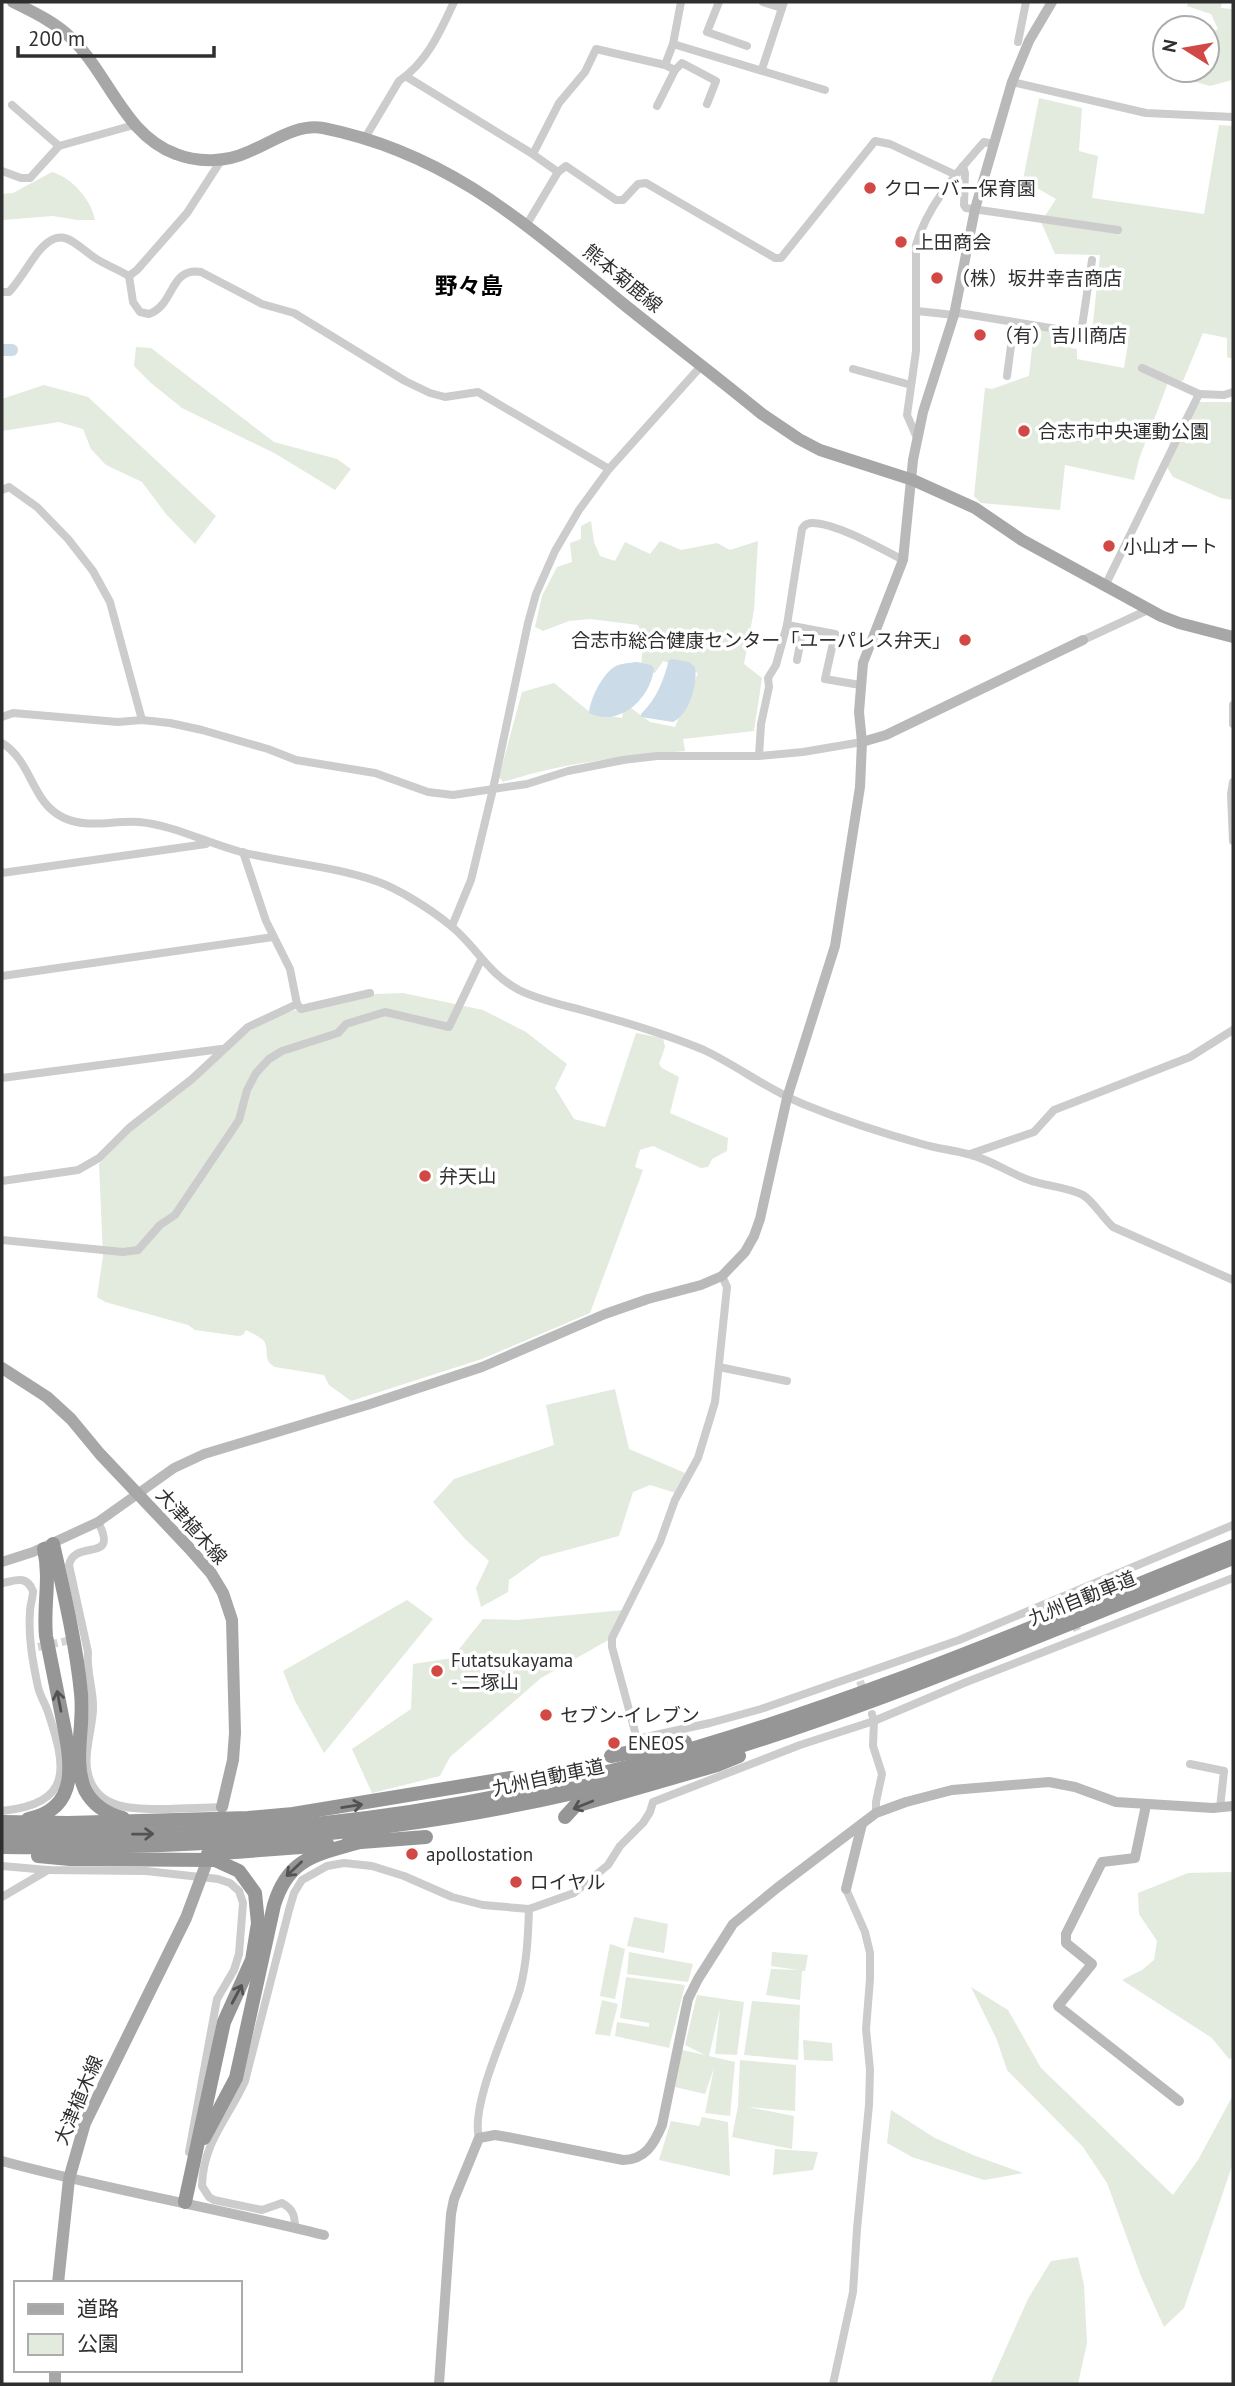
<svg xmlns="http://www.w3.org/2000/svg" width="1235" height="2386" font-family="'PT Sans','Noto Sans JP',sans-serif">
  <rect width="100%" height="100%" fill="#fff"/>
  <g fill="#e3eade">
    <polygon points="1188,2 1222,2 1221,8 1233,9 1232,80 1210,86 1189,80 1190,70 1207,70 1207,34 1218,29 1211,14 1187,6"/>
    <polygon points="1039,98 1082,108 1079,151 1098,156 1092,198 1204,214 1219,125 1233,126 1233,359 1227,357 1227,338 1203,333 1183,381 1169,380 1139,459 1134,480 1065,465 1060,510 981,503 974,496 985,388 992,389 1029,376 1034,329 1072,336 1070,348 1077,349 1077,359 1124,368 1128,343 1092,333 1100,255 1055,254 1041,222 1056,199 1023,180"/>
    <path d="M52,172C72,178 91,199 95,220H77L53,216L2,220V194L13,193Z"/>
    <polygon points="136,347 151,348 274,442 337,459 351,469 335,490 276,454 182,408 151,383 134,366"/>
    <polygon points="44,385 88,397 216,516 195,544 166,514 142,482 106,465 91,449 83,429 59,422 2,431 2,399"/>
    <polygon points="1191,402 1233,402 1233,500 1221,498 1173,477 1167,467 1170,440"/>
    <path d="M591,521L594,542L600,556L615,561L625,542L650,554L660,541L681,550L717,543L730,550L758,541L754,610L744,664L762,678L754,731L683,739L685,751C623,756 562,763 503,782L499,777L522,692L554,683L591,713L622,718L624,708H631L650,722L675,727L698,673L663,661L655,673L641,668L643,642L638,625L590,619L569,621L543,631L535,627L542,596L557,567L572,562L570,543L581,539V526Z"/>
    <path d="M403,993L483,1010L526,1032L567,1064L555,1088L574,1119L605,1127L636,1033L663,1038L665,1047L659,1064L662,1068L679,1077L670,1113L728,1138L727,1151L712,1159L708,1167L701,1168L653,1146L640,1150L635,1167L643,1170L590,1313L482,1359L351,1401L329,1385L324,1375L275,1367C261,1359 271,1350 263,1340C259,1336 251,1333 246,1330L243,1335L238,1336L195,1330L188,1325L105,1302L97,1297L103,1256L99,1164L131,1130L251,1030L278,1015L296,1010L374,994Z"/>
    <polygon points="615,1389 629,1449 685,1473 676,1493 650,1485 633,1492 619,1536 541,1557 509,1580 508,1592 481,1607 476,1588 489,1561 465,1539 433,1502 454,1479 554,1445 546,1405"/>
    <polygon points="407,1600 433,1619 324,1753 295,1701 283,1671"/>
    <polygon points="624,1610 612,1638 541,1678 450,1757 440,1776 372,1793 352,1749 411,1709 413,1664 452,1658 483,1619 517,1620"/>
    <polygon points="1233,1872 1233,2058 1229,2059 1212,2038 1122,1980 1142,1970 1154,1960 1157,1941 1139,1914 1138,1893 1188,1873"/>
    <polygon points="634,1917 668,1924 664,1953 627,1946"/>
    <polygon points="610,1944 625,1949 615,1999 600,1996"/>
    <polygon points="629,1952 693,1964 688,1982 627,1974"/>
    <polygon points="772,1952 808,1955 805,1971 802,1971 800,2000 766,1995 771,1969 798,1970 771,1966"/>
    <polygon points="626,1977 685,1985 669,2048 615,2036 617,2022 649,2027 649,2023 620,2018"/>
    <polygon points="971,1987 1008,2010 1041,2068 1173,2195 1198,2160 1232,2097 1233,2163 1184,2308 1164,2327 1141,2276 1107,2183 1083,2147 1007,2070 997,2040"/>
    <polygon points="697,1995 744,2002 737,2055 715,2054 720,2008 709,2056 735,2062 730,2116 705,2113 714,2068 705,2094 675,2087 682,2050 705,2055 685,2045"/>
    <polygon points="602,2000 618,2004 610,2036 595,2034"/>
    <polygon points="752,2001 800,2005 798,2060 744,2055"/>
    <polygon points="803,2040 832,2043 833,2061 804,2060"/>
    <polygon points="740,2060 796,2065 795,2111 748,2107 794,2116 792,2149 732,2137 738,2106"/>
    <polygon points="891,2110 935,2138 973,2155 1023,2173 984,2180 912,2157 887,2143"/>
    <polygon points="702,2117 728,2122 730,2176 659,2160 671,2121 699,2126"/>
    <polygon points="775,2149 818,2152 813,2170 773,2175"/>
    <polygon points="1078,2257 1084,2285 1087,2343 1078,2384 990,2384 1028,2299 1051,2261"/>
  </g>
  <g fill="#ccdbe8">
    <path d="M672,659L689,662L695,667C698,684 689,715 673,722L641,717V714C657,698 663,682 669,660Z"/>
    <path d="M637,662L651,665L654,668C651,698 620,728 589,713C590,699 602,675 614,667C621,663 629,663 637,662Z"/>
  </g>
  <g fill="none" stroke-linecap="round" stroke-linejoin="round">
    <polyline stroke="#ccdbe8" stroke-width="12" points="2,350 12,350"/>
    <g stroke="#d5d5d5" stroke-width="8" stroke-dasharray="8 4" stroke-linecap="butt">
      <polyline points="1065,1601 1078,1632"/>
      <polyline points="38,1647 76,1639"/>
      <polyline points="860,1681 865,1695"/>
    </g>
    <g stroke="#ccc" stroke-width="8">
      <polyline points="719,2 707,32 747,46"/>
      <polyline points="763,2 782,8"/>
      <polyline points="1018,42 1026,2"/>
      <polyline points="673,44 825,90"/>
      <polyline points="665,65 673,44 681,2"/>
      <polyline points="762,69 784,2"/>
      <polyline points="675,70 682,63 716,81 707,104"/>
      <polyline points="407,77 531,153 558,172"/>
      <polyline points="1012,82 1146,113 1233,117"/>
      <polyline points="12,105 59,146 134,125"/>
      <path d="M365,138L399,81C427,62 440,32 454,2"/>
      <polyline points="533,154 559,103 585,72 596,49 665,65 675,70 657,106"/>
      <polyline points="963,166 965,173 964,205 966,208 1118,230"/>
      <polyline points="2,171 21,178 30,178 59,146"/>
      <polyline points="527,224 558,172 566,166 616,200 623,200 638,184 646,183 775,258 781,258 875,141 890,144 956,175"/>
      <path d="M129,276L133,302L140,312L149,314C175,305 169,267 201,272L262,304L294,313L405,381L430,393L445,397L478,392L609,469L702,365"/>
      <polyline points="129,276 137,270 187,213 222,159"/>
      <path d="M2,292H9C20,280 28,265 38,252C61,224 72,242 95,258C106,265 117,269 129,276"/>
      <polyline points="917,311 954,315 959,313 1081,333 1092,260"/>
      <polyline points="1142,368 1199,394"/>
      <polyline points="853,369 911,385"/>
      <polyline points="1007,376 1014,323"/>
      <path d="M917,438L907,415L916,351V245C928,204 957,173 984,142L993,144"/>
      <polyline points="2,490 9,487 37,507 68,539 93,571 110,602 142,720"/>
      <polyline points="1105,586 1199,394 1224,395 1233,392"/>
      <polyline points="787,625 835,634 825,679 860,685"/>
      <polyline points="1083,640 1150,609"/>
      <polyline points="797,660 803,628"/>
      <polyline points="1233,705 1233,724"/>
      <polyline points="2,717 13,713 118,722 142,720 170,723 202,730 268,749 296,760 375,773 428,792 453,795 527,784 568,771 623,760 657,756 759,756 803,752 862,742"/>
      <path d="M2,743C33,762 31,803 64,818C89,829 113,820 139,822C173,825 207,843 241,852C286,863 332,866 376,881C399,889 432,910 451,926C476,946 487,973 519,990C539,1000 563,1005 585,1011C625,1022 666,1034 704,1050C738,1066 768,1090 803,1104C842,1120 882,1133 922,1144C938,1149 955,1150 971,1155C991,1160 1009,1173 1029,1180C1045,1186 1067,1187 1083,1195C1093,1201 1103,1218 1113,1227L1233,1280"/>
      <path d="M759,756L761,724L769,687L768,678L776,665L787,625L802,529C805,525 805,524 811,523C834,522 882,549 903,560"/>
      <polyline points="1233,782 1231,794 1233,841"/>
      <polyline points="2,873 206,844"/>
      <polyline points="452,926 471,880 493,789 528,623 536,594 555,551 579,510 609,469"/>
      <polyline points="2,976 273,937"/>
      <polyline points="297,1004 301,1009 370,993"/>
      <polyline points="2,1078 221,1049"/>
      <polyline points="970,1154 1034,1132 1054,1110 1190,1057 1233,1030"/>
      <polyline points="2,1181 78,1170 99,1158 129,1128 192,1079 248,1027 297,1004 290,969 266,921 243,852"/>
      <polyline points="2,1240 123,1252 138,1250 160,1225 175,1215 239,1120 247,1090 256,1073 269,1059 282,1051 338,1033 346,1024 385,1012 449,1027 481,960"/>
      <polyline points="722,1276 727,1287 715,1402 698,1458 675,1500 660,1542 612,1638 612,1647 637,1739 710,1723 761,1709 959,1640 1233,1525"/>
      <polyline points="719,1367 787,1381"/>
      <path d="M98,1522C120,1564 75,1538 69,1565L88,1652C86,1672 94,1690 93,1710C92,1730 83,1755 88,1774C97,1812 138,1809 169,1809C186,1808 204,1808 222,1807"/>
      <path d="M2,1583C15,1581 26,1574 33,1591C33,1598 30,1605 30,1612C28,1637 33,1663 38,1687C40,1696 45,1703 48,1712C67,1769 73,1803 2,1811"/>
      <polyline points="872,1714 874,1721 873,1746 882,1774 876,1802 876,1813"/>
      <polyline points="1190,1764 1224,1771 1220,1808"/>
      <polyline points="2,1866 48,1870 146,1871 218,1879 230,1883 239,1891 243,1903 239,1954 234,1970 217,1999 189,2152"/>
      <polyline points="2,1897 48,1870"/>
      <path d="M479,2138C470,2104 509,2025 520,1989C527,1962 528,1937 529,1909"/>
      <path d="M295,2228C295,2215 293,2209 282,2203L262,2210L214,2200L209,2197L202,2186C203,2142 228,2119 245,2081L289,1910L294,1893L302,1880L327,1866L344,1863L372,1866L404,1876L452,1897L483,1905L529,1909L574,1893L608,1865L620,1846L643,1823L650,1812L653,1802L800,1745L874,1721L964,1683L1233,1578"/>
      <polyline points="833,2384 853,2292 857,2229 869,2105 870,2070 866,2029 870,1979 870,1953 865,1932 846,1889"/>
    </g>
    <g stroke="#b9b9b9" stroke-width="10">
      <polyline points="862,742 886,735 1083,640"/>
      <polyline points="2,1562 33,1552 98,1522 174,1468 204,1454 367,1405 482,1367 605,1314 648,1299 701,1285 722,1276 745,1252 754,1236 760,1219 787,1098 835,946 860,787 862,742 859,712 863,663 903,560 913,460 923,412 954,315 975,209 1012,82 1029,41 1052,2"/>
      <polyline points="1146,1805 1135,1858 1102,1862 1066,1934 1066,1943 1092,1964 1058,2006 1179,2101"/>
      <polyline points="846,1889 862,1824"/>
      <path d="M2,2161C108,2190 217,2208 324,2235"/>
      <path d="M439,2384L451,2214L454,2199L479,2138L495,2135L507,2137L623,2160C645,2160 654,2144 662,2125L688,1999L698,1979L733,1924L777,1888L876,1813L906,1802L952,1790L1049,1782L1075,1787L1116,1802L1213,1808L1233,1806"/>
    </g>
    <g stroke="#a7a7a7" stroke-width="12">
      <path d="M13,2C33,12 55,22 71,38C109,74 124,135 176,154C198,163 227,162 248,152C271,143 297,123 323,128C448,153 526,224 621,302C668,340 716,376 762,414L799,439L820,450L913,480L975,508L1022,540L1161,616L1179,623L1233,637"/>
      <polyline points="2,1368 47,1397 71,1419 100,1454 190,1549 211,1573 223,1593 232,1620 235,1733 233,1760 222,1807"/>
      <polyline points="58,2283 69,2179 85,2123 186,1918 205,1867"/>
      <polyline points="55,2384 55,2370"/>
    </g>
    <g stroke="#969696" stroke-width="14">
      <path d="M53,1544C64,1593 76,1643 81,1693C85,1724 72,1761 85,1790C93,1805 107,1814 123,1818"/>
      <polyline points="611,1756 685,1742"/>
      <polyline points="565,1817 575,1806 717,1765 739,1756"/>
      <path d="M28,1819C85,1808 69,1752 61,1711C56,1686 51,1661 46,1636C43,1606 51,1579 44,1549"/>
      <polyline points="2,1822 68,1823 248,1818 293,1814 511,1778"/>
      <path d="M2,1835C106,1836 212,1835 316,1824C422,1813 528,1793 631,1766C838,1711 1035,1626 1233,1546"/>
      <polyline points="348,1843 426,1837"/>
      <path d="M2,1847C215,1850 430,1833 637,1777C842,1721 1037,1636 1233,1558"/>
      <polyline points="208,1854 328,1845"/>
      <polyline points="38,1856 70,1859 215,1860 239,1871 255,1893 258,1923 252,1960 224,2022 185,2202"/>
      <path d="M204,2138L236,2078L274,1905C288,1859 314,1855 356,1843"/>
    </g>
  </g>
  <defs><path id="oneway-shaft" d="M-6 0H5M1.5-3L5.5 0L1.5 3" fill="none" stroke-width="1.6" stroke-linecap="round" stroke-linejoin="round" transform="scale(1.75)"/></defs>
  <g stroke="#535353">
    <use href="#oneway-shaft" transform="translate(59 1701) rotate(-101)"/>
    <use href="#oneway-shaft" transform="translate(583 1805) rotate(158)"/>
    <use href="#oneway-shaft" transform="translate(352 1806) rotate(-9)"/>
    <use href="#oneway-shaft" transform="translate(143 1834) rotate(-1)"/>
    <use href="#oneway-shaft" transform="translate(294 1869) rotate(136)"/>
    <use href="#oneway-shaft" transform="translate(237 1994) rotate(-62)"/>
  </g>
  <g fill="#d24844" stroke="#fff" stroke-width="2.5">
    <circle cx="870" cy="188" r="7"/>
    <circle cx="901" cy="242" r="7"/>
    <circle cx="937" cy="278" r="7"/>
    <circle cx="980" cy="335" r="7"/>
    <circle cx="1024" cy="431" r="7"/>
    <circle cx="1109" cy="546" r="7"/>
    <circle cx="965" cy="640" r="7"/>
    <circle cx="425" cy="1176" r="7"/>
    <circle cx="437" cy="1671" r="7"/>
    <circle cx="546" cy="1715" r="7"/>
    <circle cx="614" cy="1743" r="7"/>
    <circle cx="412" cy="1854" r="7"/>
    <circle cx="516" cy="1882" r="7"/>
  </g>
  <g text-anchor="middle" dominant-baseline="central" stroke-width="7" stroke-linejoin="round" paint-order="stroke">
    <g font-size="19" fill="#2f2f2f" stroke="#fff" text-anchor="start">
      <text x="884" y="188">クローバー保育園</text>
      <text x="915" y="242">上田商会</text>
      <text x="951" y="278">（株）坂井幸吉商店</text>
      <text x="994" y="335">（有）吉川商店</text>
      <text x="1038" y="431">合志市中央運動公園</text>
      <text x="1123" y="546">小山オート</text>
      <text x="951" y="640" text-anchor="end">合志市総合健康センター「ユーパレス弁天」</text>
      <text x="439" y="1176">弁天山</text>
      <text x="451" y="1660">Futatsukayama<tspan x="451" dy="22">- 二塚山</tspan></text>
      <text x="560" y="1715">セブン-イレブン</text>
      <text x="628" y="1743">ENEOS</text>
      <text x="426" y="1854">apollostation</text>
      <text x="530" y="1882">ロイヤル</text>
    </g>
    <g font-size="19" fill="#2f2f2f" stroke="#fff">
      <text transform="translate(623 278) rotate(39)">熊本菊鹿線</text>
      <text transform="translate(192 1526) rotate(48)">大津植木線</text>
      <text transform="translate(1082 1598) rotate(-22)">九州自動車道</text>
      <text transform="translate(548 1777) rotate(-12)">九州自動車道</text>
      <text transform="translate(78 2100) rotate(-67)">大津植木線</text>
    </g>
    <g font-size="23" font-weight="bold" fill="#000" stroke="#fff">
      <text x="469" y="285">野々島</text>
    </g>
  </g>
  <rect width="1235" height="2386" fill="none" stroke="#2f2f2f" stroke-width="7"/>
  <rect x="14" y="2281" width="228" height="91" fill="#ffffff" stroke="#acacac" stroke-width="2"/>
  <rect x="28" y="2304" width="35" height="10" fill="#a7a7a7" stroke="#acacac" stroke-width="2"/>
  <text x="77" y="2316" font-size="21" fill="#2f2f2f">道路</text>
  <rect x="28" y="2334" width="35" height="21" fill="#e3eade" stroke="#acacac" stroke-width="2"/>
  <text x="77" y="2351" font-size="21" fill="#2f2f2f">公園</text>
  <g transform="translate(1186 49) rotate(281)"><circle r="33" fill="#ffffff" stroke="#acacac" stroke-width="2"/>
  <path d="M0-5L12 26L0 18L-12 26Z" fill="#d24844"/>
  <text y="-10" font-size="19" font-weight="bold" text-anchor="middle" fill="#2f2f2f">N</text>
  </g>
  <path d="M18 46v10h196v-10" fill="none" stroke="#2f2f2f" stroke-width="3.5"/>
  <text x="28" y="46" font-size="21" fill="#2f2f2f" stroke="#ffffff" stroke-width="5" paint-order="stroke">200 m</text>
</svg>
